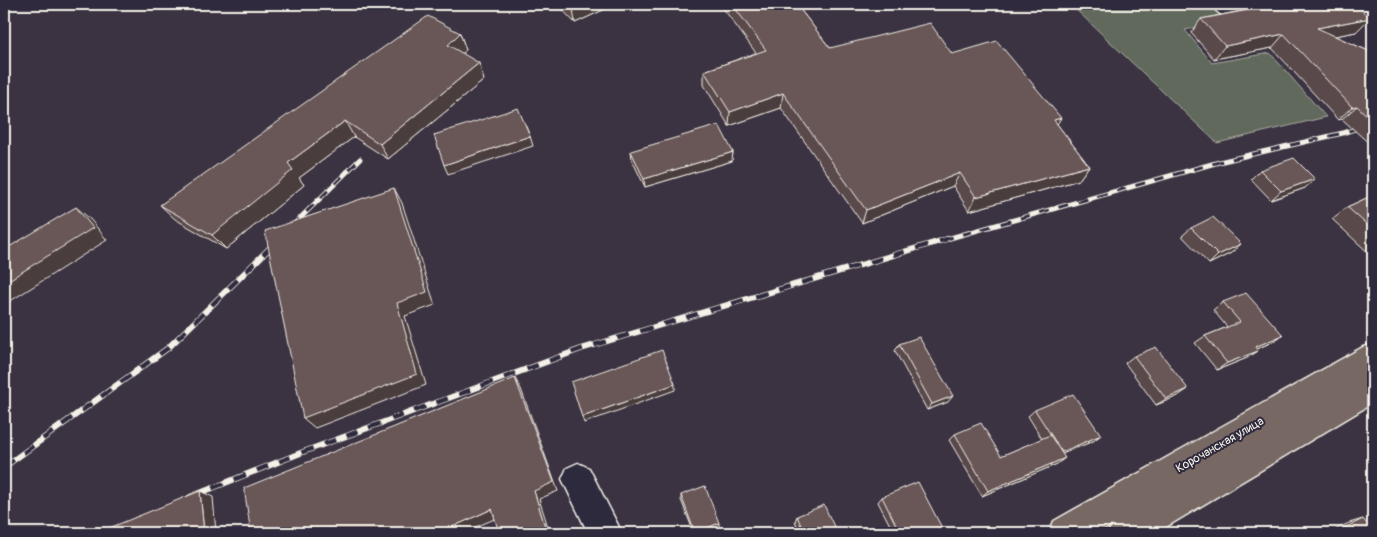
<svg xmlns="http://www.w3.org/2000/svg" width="1377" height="537" font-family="Pangolin,sans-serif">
  <rect width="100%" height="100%" fill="#3b3342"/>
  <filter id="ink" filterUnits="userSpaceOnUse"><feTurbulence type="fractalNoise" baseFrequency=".02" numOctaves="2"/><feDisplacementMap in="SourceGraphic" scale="10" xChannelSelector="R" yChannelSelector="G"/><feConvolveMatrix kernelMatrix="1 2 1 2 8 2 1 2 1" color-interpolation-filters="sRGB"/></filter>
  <g filter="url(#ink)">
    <polygon fill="#60695c" stroke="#aaada2" points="1070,4 1217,4 1236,20 1185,30 1212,63 1270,53 1326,117 1217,143"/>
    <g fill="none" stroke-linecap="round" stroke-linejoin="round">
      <g stroke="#f4f1e8" stroke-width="3">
        <g id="minor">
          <path d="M1211,4H1236L1242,11L1239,16C1227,20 1218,15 1211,4Z"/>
          <polygon points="578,463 589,468 622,533 588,533 562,479 567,468"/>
        </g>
      </g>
      <g stroke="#f4f1e8" stroke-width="3">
        <polygon id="major" points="1373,344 1373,403 1156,533 1108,533 1112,525 1098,533 1049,533 1054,521 1363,347"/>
      </g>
      <use href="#minor" fill="#2f2a3d" fill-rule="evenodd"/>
      <use href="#major" fill="#776864" fill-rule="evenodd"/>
      <g stroke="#f4f1e8" stroke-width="5">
        <g id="rail-far1">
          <polyline points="278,240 360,159"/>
          <polyline points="943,240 1219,162 1343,133 1373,123"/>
        </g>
      </g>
      <g stroke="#f4f1e8" stroke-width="6">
        <g id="rail">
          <polyline points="4,467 168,348 279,239"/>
          <polyline points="190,497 303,452 581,349 947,239"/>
        </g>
      </g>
      <use href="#rail-far1" stroke="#2f2a3d" stroke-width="3" stroke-dasharray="10" stroke-linecap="butt"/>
      <use href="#rail" stroke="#2f2a3d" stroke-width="4.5" stroke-dasharray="12" stroke-linecap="butt"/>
    </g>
    <g fill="#5a4a4b" stroke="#f4f1e8">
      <polygon points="557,4 616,4 575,23"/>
      <polygon points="720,4 796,4 830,48 952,54 1057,124 1089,166 1079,180 969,211 953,186 862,223 781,108 729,126 704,85 704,71 756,53"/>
      <polygon points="1240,4 1355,4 1356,32 1335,36 1373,53 1373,147 1342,119 1338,120 1272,48 1214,59 1191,33 1201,19 1245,10 1246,10"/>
      <polygon points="460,33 466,50 462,53 484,80 388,159 354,137 299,178 304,185 226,249 175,219 160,205"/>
      <polygon points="631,151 733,152 732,161 645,187 632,160"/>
      <polygon points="1260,170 1305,188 1271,200 1251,179"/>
      <polygon points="1373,195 1373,257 1332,219 1347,207"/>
      <polygon points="1191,228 1241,244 1231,253 1209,264 1182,236"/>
      <polygon points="1223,302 1272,342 1257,349 1258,351 1247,358 1217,370 1195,343 1205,336 1227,327 1213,310"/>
      <polygon points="899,344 948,402 927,410 895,351"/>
      <polygon points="1134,356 1178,396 1156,405 1125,363"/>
      <polygon points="1035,410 1101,435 1093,441 1062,454 1057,464 982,496 949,440 955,434 1001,456 1042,439 1028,416"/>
      <polygon points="681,495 719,527 703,533 694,533 681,500"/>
      <polygon points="882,497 937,532 933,533 894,533 878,502"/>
      <polygon points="797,516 837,533 800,533 795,521"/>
      <polygon points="1363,519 1373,533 1328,533 1349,523"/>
    </g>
    <g fill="#4a3c3d" stroke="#f4f1e8">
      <polygon points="584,4 616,4 575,23 573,9"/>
      <polygon points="1370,18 1356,32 1304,42 1317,28"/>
      <polygon points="460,33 466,50 453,62 448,45"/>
      <polygon points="1284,34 1272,48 1214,59 1225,46"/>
      <polygon points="479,63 484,80 388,159 380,144"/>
      <polygon points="783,93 781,108 729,126 730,112"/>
      <polygon points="1357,106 1342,119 1338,120 1352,107"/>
      <polygon points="1061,118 1052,132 1054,120"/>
      <polygon points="345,121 354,137 299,178 304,185 226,249 212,235 288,163"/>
      <polygon points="530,136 533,146 448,174 444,165"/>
      <polygon points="733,152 732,161 645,187 644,179"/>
      <polygon points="1089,166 1079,180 969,211 976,197"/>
      <polygon points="960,173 953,186 862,223 866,210"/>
      <polygon points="1315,179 1305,188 1271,200 1281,191"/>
      <polygon points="394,188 402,203 435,305 405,316 426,385 315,428 303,418"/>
      <polygon points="76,207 90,219 107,240 4,305 4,283"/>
      <polygon points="1241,244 1231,253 1209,264 1218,255"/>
      <polygon points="1283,335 1272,342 1245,354 1255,347"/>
      <polygon points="1258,351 1247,358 1217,370 1227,363"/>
      <polygon points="515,378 521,389 558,491 539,499 550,533 547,533 534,491"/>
      <polygon points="675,384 675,390 584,423 582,417"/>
      <polygon points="1188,389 1178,396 1156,405 1166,399"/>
      <polygon points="953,396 948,402 927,410 932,404"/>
      <polygon points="1101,435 1093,441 1055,457 1062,452"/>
      <polygon points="1065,458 1057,464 982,496 988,491"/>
      <polygon points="200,491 213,497 216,533 204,533"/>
      <polygon points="492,509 499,517 462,533 439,533"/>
      <polygon points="719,523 719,527 703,533 695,533"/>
      <polygon points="942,528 937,532 933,533 928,533"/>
    </g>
    <g fill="#695657" stroke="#f4f1e8">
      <polygon points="568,4 584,4 573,9"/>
      <polygon points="732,4 796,4 830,48 930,23 952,54 997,41 1061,118 1054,120 1089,166 976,197 960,173 866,210 783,93 730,112 704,71 766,50"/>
      <polygon points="1255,4 1263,4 1268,6 1266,4 1355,4 1370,18 1317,28 1373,53 1373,121 1357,106 1352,107 1284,34 1225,46 1201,19 1259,8"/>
      <polygon points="428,16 460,33 448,45 479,63 380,144 345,121 288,163 293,170 212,235 160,205"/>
      <polygon points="518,108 530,136 444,165 434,135"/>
      <polygon points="719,125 733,152 644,179 631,151"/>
      <polygon points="1294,158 1315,179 1281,191 1260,170"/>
      <polygon points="394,188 427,292 397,303 417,374 303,418 265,231"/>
      <polygon points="1373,195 1373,230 1347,207"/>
      <polygon points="76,207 93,228 4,283 4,250"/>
      <polygon points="1213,217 1241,244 1218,255 1191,228"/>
      <polygon points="1246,293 1283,335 1255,347 1258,351 1227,363 1205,336 1240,322 1223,302"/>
      <polygon points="919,337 953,396 932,404 899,344"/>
      <polygon points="1156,347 1188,389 1166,399 1134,356"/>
      <polygon points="662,350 675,384 582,417 571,382"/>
      <polygon points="515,378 554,482 534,491 547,533 499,533 492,509 439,533 251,533 244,488"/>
      <polygon points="1073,394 1101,435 1062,452 1035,410"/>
      <polygon points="981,423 1001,456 1050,435 1065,458 988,491 955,434"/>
      <polygon points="918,482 942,528 928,533 900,533 882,497"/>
      <polygon points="705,486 719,523 695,533 681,495"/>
      <polygon points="200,491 204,533 97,533"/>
      <polygon points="824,505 837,533 804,533 797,516"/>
      <polygon points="1363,519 1373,531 1373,533 1334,533"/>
    </g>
  </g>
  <g text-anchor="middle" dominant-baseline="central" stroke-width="4" stroke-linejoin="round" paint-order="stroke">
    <g font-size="12" fill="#f4f1e8" stroke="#2f2a3d">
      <text transform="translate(1220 445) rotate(-30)">Корочанская улица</text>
    </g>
  </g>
  <rect width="1377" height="537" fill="none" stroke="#2f2a3d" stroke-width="20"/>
  <rect x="10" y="10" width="1357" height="517" fill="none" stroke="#f4f1e8" stroke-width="2" filter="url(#ink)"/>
</svg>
